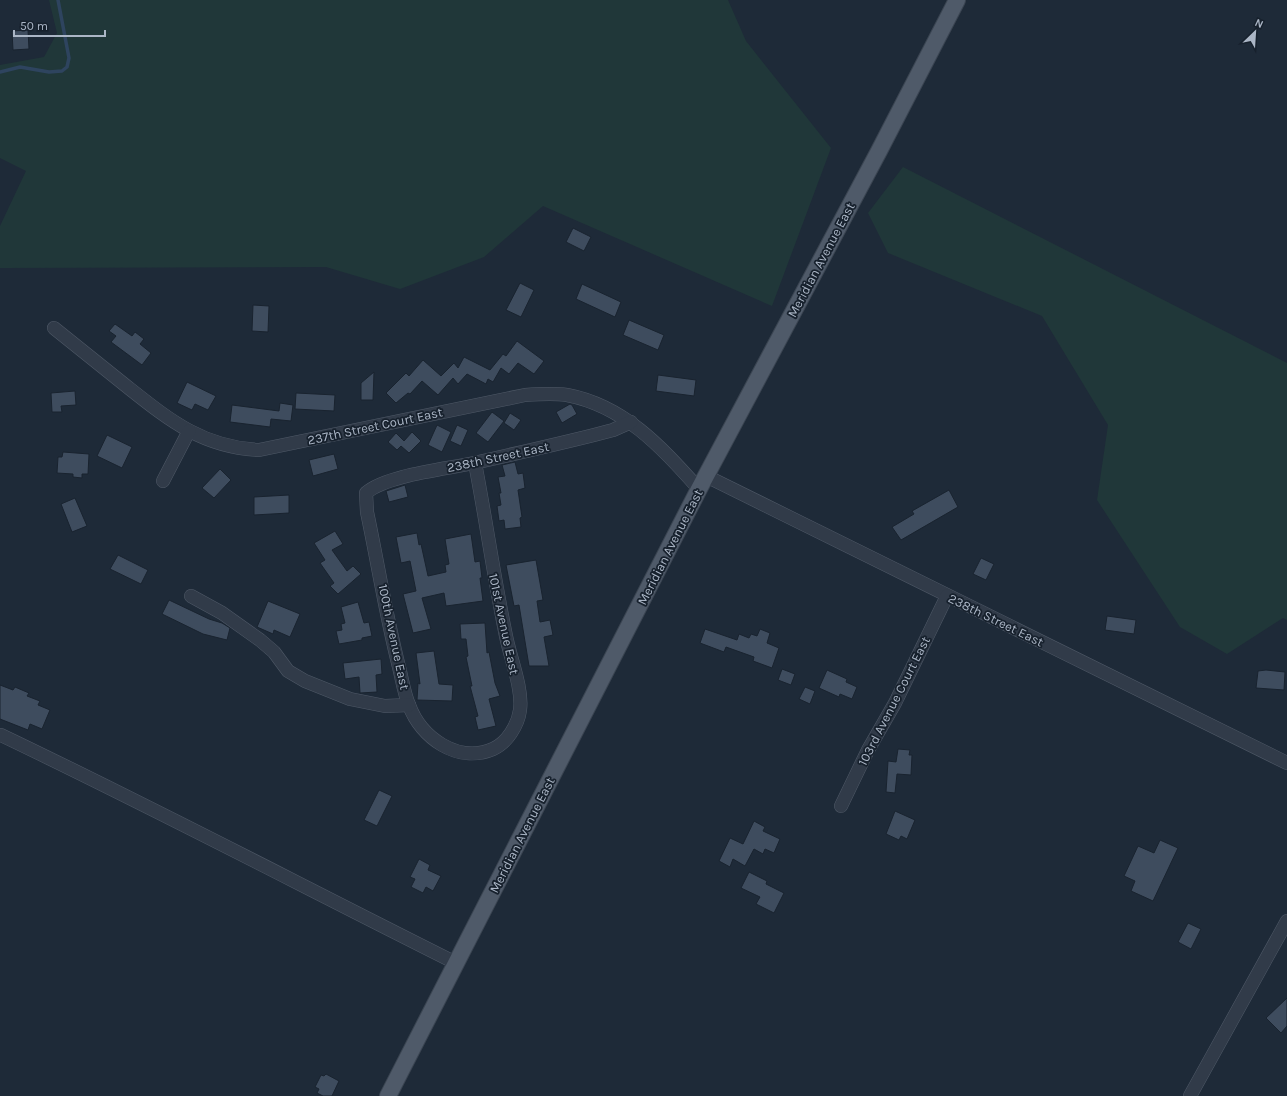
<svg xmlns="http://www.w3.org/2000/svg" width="1287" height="1096" font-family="Karla,sans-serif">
  <rect width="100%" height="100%" fill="#1e2a38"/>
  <g fill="#203739">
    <polygon points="49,0 728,0 746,41 831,148 772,306 543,206 484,257 400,289 326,267 0,268 0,226 26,171 0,158 0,65 44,57 57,33"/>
    <polygon points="903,167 1287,363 1287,620 1283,618 1227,654 1180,627 1097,500 1108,425 1042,316 888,253 868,213"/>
  </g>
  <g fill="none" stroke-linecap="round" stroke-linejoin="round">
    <polyline stroke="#2e445f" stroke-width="3.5" points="0,72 20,67 49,72 62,71 67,67 69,58 58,0"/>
  </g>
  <g fill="#3e4c5e" stroke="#19232f">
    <polygon points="28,30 29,49 13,50 12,31"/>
    <polygon points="573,228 591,237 584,251 566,242"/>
    <polygon points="520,283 534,290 521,317 506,310"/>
    <polygon points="582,284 621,302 615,317 576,299"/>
    <polygon points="253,305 269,306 268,332 252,331"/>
    <polygon points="629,320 664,335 658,350 623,335"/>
    <polygon points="115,324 132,336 135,332 144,339 140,344 151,353 142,365 111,342 116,336 109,331"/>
    <polygon points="517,341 544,361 534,374 518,363 509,374 501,368 493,382 488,379 486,384 467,374 458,384 453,378 438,395 422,381 410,394 408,393 396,403 386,393 406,373 409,376 423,360 441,376 454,363 458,368 464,357 490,370 503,354 506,356"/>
    <polygon points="374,372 373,400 361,400 361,383"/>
    <polygon points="658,375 696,380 694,396 656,391"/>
    <polygon points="187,382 216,396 208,410 195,404 192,410 177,403"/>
    <polygon points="75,391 76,405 61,406 62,412 52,412 51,393"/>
    <polygon points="296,393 335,395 334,411 295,409"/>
    <polygon points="280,403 293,405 291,421 271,419 270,427 230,422 232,405 279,411"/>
    <polygon points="570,404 572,405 577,414 562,423 556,412"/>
    <polygon points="492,412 504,421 488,442 476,433"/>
    <polygon points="510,413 521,420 514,430 504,423"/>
    <polygon points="437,425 451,432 442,452 428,445"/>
    <polygon points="457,425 468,430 461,446 450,441"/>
    <polygon points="412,432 421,441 409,453 401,446 397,450 388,442 396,433 404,441"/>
    <polygon points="107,435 132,447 122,468 97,456"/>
    <polygon points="63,452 89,454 88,474 82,474 82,478 73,477 73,474 57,473 58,457 62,457"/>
    <polygon points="334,454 338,469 313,476 309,460"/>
    <polygon points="515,462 518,474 523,473 525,488 518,490 522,517 520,518 521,527 505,529 504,520 499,521 497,506 501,505 499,493 501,493 498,477 505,476 502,465"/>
    <polygon points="220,469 231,480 214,498 202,488"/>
    <polygon points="405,485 408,497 389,502 386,491"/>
    <polygon points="949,490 958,507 901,540 892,527 914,514 912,511"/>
    <polygon points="289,495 289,513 254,515 254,497"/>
    <polygon points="75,498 87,526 72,532 61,504"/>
    <polygon points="335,531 343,544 332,550 347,571 353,566 361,574 338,594 330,586 334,583 320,563 325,560 314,543"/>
    <polygon points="417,533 419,545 421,544 428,576 446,572 445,565 449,564 445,539 471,534 475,562 480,561 482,578 480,578 483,601 446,606 444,593 422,598 431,629 413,633 403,594 416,591 410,561 401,563 396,537"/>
    <polygon points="118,555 148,570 141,584 110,569"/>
    <polygon points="981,558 994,564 986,580 973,574"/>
    <polygon points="536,560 543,600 537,601 540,622 550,620 553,635 544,637 549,666 529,666 519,605 514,606 506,565"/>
    <polygon points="169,600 209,619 222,623 230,628 227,640 203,634 162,614"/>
    <polygon points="268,601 300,614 290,637 274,630 273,634 257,627"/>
    <polygon points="358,602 364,623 369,622 372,636 362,638 362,640 339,644 336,631 342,630 341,624 345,623 341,607"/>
    <polygon points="1107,616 1136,620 1134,634 1105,630"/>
    <polygon points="485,623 487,653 489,652 495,683 500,696 489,699 496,726 478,730 475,717 478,716 470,686 472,686 466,657 468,656 466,639 461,639 460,624"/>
    <polygon points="705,629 737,640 739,634 749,638 751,634 757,636 760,629 770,633 767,643 779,648 772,668 753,661 754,657 726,647 724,652 700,643"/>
    <polygon points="434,651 439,684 453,685 452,701 417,700 418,683 420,684 416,653"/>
    <polygon points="381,659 382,674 376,675 377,692 360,693 359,677 345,679 343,663"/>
    <polygon points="782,669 795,674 791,685 778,680"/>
    <polygon points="827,670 847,679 846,682 857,687 852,699 840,694 839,697 819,688"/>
    <polygon points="1266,670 1285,672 1284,690 1256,688 1258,671"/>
    <polygon points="0,685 13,690 15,687 29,693 27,696 40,701 38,705 50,710 42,729 30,724 28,730 0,719"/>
    <polygon points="805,687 815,691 810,704 799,699"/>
    <polygon points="898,749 910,750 909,755 912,755 911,775 897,774 895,793 886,792 888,761 896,762"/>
    <polygon points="379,790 392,796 377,826 364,820"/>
    <polygon points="895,811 915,820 907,839 901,836 899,840 886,834"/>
    <polygon points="754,821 765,827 763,831 780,839 774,853 765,849 763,854 754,849 745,866 733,859 730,867 719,861 730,838 743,844"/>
    <polygon points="1160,840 1178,848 1153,901 1131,891 1135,881 1124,876 1138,846 1154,853"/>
    <polygon points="419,859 430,865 428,870 441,876 433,891 426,887 423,893 411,887 415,879 410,877"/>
    <polygon points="749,872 767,881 766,884 784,893 774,913 756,904 760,897 741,888"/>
    <polygon points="1188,923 1201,929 1191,949 1178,942"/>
    <polygon points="1287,998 1287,1026 1281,1033 1266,1018"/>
    <polygon points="326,1074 339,1081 332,1096 323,1096 317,1093 319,1089 315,1087 321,1075 324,1076"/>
  </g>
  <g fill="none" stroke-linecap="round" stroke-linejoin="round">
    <g stroke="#4f5967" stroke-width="14">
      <g id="minor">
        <path d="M54,328C78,347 101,366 125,385C168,419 201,447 259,450L525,395C539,394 553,393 567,395C625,406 662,448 699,489"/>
        <path d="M475,463C486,520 494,578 506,636C510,657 523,689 520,710C518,725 507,743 493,749C458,764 421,738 409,705C404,693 402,679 399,667C386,616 378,564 367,512L366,493C386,475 447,469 474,463C514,454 554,445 594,435L613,430L631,422"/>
        <polyline points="706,476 1287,763"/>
        <polyline points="163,481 189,431"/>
        <polyline points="191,596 222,613 260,640 274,652 288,671 305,681 350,699 385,706 409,705"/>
        <path d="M1,735C154,808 304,887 456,963"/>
        <polyline points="841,806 868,750 895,703 947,596"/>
        <polyline points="1190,1096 1287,921"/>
      </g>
    </g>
    <g stroke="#3b4552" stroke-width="18">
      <polyline id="major" points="388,1096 699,489 879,151 957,0"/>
    </g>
    <use href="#minor" stroke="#313b49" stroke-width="13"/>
    <use href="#major" stroke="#4f5a69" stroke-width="16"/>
  </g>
  <g text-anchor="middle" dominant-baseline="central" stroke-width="3.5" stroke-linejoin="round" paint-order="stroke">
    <g font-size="13" fill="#abb6c6" stroke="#17212d">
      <text transform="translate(821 260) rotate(-62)">Meridian Avenue East</text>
      <text transform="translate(375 426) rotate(-12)">237th Street Court East</text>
      <text transform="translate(498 457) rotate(-12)">238th Street East</text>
      <text transform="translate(670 547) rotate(-63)">Meridian Avenue East</text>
      <text transform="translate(996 620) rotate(26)">238th Street East</text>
      <text transform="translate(504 624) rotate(78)">101st Avenue East</text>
      <text transform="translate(394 637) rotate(78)">100th Avenue East</text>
      <text transform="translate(894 701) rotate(-63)">103rd Avenue Court East</text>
      <text transform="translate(522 835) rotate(-63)">Meridian Avenue East</text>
    </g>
  </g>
  <g transform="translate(1255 32) rotate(25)" stroke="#17212d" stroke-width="3" paint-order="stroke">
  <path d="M0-3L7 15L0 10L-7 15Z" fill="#abb6c6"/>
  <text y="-6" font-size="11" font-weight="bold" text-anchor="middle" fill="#abb6c6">N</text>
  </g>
  <path d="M14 30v6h91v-6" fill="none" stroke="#abb6c6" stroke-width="2"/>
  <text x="20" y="30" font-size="12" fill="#abb6c6" stroke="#17212d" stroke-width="3" paint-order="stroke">50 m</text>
</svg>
